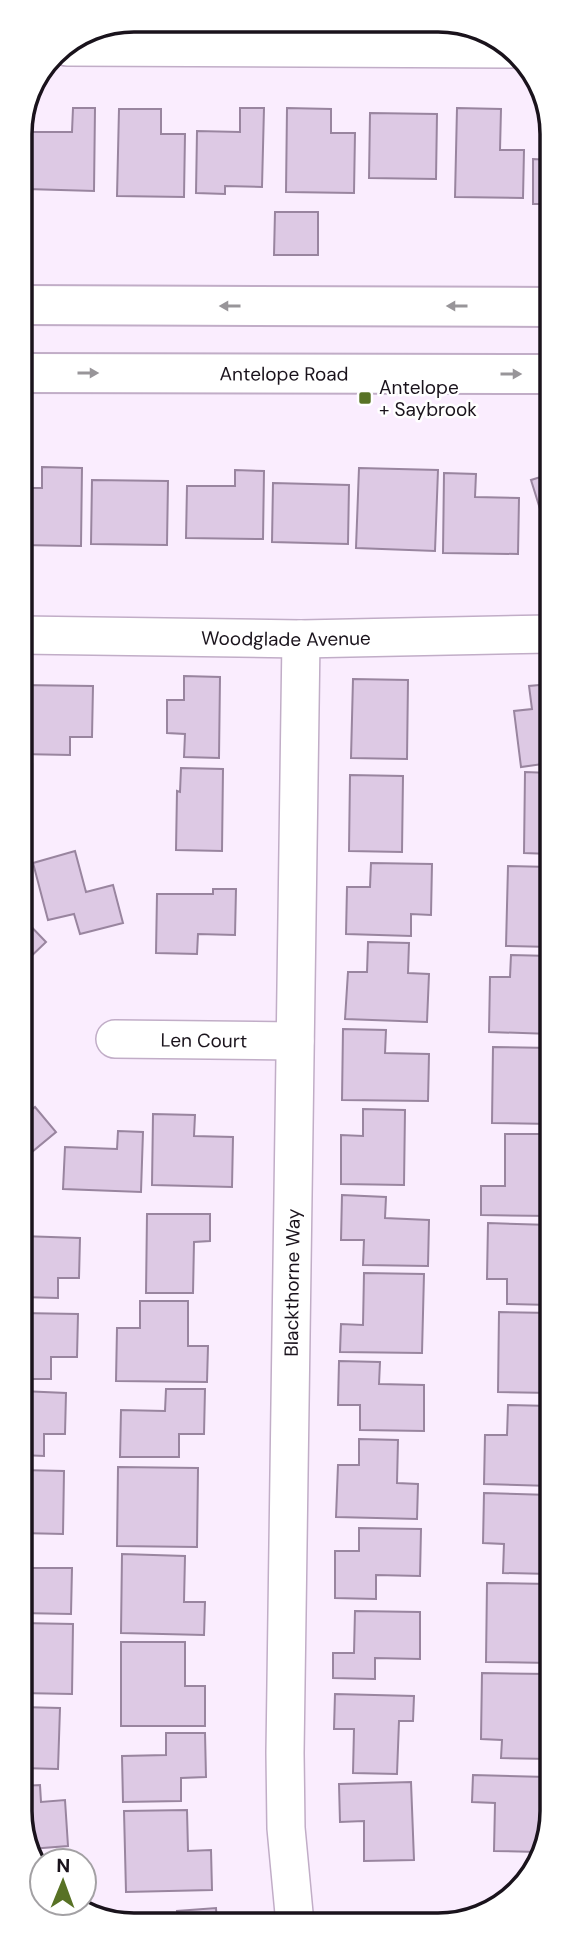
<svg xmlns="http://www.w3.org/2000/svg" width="571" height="1945" font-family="'DM Sans',sans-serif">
  <rect width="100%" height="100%" fill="#faedfe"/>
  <g fill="#ddc9e4" stroke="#99859f" stroke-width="2">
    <polygon points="73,108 95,108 94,191 27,189 28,132 72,132"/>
    <polygon points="240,108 264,108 262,187 225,186 225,194 196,193 197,131 240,132"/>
    <polygon points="287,108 331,109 331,133 355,133 354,193 286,192"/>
    <polygon points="457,108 501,109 500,150 524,150 523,198 455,197"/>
    <polygon points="119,109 161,109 161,134 185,134 184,197 117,196"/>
    <polygon points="370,113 437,114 436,179 369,178"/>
    <polygon points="533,159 550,160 550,204 533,204"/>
    <polygon points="275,212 318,212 318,255 274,255"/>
    <polygon points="42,467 82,468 81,546 20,545 20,488 42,488"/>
    <polygon points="359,468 438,470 435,551 356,548"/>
    <polygon points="235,470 264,471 263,539 186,538 187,486 235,486"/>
    <polygon points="444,473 476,474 475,497 519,498 518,554 443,553"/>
    <polygon points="550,474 550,541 531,480"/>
    <polygon points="92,480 168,481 167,545 91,544"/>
    <polygon points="273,483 349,485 348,544 272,542"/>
    <polygon points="184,676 220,677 219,758 184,757 185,734 167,733 167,700 184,700"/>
    <polygon points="353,679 408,680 407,759 351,758"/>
    <polygon points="550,684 550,763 521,767 514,711 532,709 529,686"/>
    <polygon points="20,685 93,686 92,737 70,737 70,755 20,754"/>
    <polygon points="181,768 223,769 222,851 176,850 177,791 180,792"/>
    <polygon points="525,772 550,773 550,854 524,853"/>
    <polygon points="350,775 403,776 402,852 349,851"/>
    <polygon points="75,851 86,892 113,885 123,923 80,934 74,914 48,920 33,863"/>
    <polygon points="371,863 432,864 431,915 411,914 411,936 346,934 347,887 370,887"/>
    <polygon points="508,866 550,867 551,947 506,946"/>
    <polygon points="213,889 236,889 235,935 198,934 197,954 156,953 157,894 213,894"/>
    <polygon points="20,915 46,942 21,966 20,966"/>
    <polygon points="368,942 409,943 408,973 429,974 427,1022 345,1019 348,972 367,972"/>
    <polygon points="511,955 551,956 551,1034 489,1032 490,977 510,977"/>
    <polygon points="343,1029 386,1030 385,1053 429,1054 428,1101 342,1100"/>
    <polygon points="493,1047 551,1048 551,1124 492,1123"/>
    <polygon points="35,1107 56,1132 21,1161 21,1119"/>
    <polygon points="363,1109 405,1110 404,1185 341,1184 341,1135 363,1136"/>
    <polygon points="153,1114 195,1115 194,1136 233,1137 232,1187 152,1185"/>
    <polygon points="118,1131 143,1132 141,1192 63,1189 65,1147 117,1149"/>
    <polygon points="505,1134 551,1134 551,1216 481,1215 481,1186 505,1186"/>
    <polygon points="342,1195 386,1197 385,1218 429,1220 428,1266 363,1265 364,1240 341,1240"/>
    <polygon points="147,1214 210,1214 210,1241 194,1242 193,1293 146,1293"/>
    <polygon points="488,1223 551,1225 551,1305 507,1304 507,1279 487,1279"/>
    <polygon points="21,1236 80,1238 79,1278 58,1278 58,1298 21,1297"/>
    <polygon points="364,1273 424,1274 422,1353 340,1352 341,1324 363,1325"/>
    <polygon points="140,1301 188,1301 188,1346 208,1346 207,1382 116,1381 117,1328 140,1328"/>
    <polygon points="499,1312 551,1313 551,1393 498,1392"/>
    <polygon points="21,1313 78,1314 77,1357 51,1357 51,1379 21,1379"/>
    <polygon points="339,1361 380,1362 379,1384 424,1385 424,1431 360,1430 360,1405 338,1405"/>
    <polygon points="166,1389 205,1389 204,1434 179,1434 179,1457 120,1457 121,1410 165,1411"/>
    <polygon points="21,1391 66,1393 65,1434 44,1434 44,1456 21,1455"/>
    <polygon points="508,1405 551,1406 551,1486 484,1484 485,1435 507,1435"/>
    <polygon points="359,1439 398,1440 397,1483 418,1484 417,1519 336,1517 338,1465 359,1465"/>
    <polygon points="118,1467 198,1468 197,1547 117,1546"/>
    <polygon points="21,1470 64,1471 63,1534 21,1533"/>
    <polygon points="484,1493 551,1495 549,1574 503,1573 504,1544 483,1543"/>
    <polygon points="359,1528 421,1529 420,1576 376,1575 376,1599 335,1598 335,1551 359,1551"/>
    <polygon points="122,1554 185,1556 184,1602 205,1602 204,1635 121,1633"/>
    <polygon points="21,1568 72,1568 71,1614 21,1613"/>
    <polygon points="487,1583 550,1584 551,1663 486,1662"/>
    <polygon points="355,1611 420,1612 420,1659 375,1658 375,1679 333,1678 333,1653 354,1653"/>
    <polygon points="21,1623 73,1624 72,1694 21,1693"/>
    <polygon points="121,1642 185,1642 185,1686 205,1686 205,1726 121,1726"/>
    <polygon points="482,1673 549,1674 548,1715 551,1715 551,1759 501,1758 502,1740 481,1739"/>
    <polygon points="335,1694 414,1696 413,1721 399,1721 397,1774 353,1773 354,1729 334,1729"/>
    <polygon points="21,1707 60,1708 58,1769 21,1768"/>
    <polygon points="166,1733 205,1733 206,1777 181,1778 181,1801 123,1802 122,1756 166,1755"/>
    <polygon points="473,1775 547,1777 546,1833 538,1852 494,1851 495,1803 472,1802"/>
    <polygon points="411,1782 414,1860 364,1861 364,1821 340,1822 339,1784"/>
    <polygon points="40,1785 41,1802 65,1800 68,1846 30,1849 21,1834 21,1786"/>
    <polygon points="187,1810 188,1851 211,1850 212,1890 126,1892 124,1811"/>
    <polygon points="216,1908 217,1924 178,1924 177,1911"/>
  </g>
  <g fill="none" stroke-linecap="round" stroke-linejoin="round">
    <g stroke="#c1adc7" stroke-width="40">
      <g id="minor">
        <polyline points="67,47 511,49"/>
        <path id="s1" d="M20,635L301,639L550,634"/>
        <path id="s2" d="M115,1039L295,1041"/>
        <path id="s3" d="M295,1924L286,1828L285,1753L301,639"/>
      </g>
    </g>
    <g stroke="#c1adc7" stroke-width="42">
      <g id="primary">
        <polyline points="20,305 550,307"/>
        <path id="s4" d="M20,373L550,374"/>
      </g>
    </g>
    <use href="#minor" stroke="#fff" stroke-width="37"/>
    <use href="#primary" stroke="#fff" stroke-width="38"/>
  </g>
  <defs><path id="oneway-solid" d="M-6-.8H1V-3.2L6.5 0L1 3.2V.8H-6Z" transform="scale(1.75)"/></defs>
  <g fill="#989599">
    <use href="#oneway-solid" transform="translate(230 306) rotate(-180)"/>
    <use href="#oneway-solid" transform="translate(457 306) rotate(-180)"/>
    <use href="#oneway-solid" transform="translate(88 373)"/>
    <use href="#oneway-solid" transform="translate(511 374)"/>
  </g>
  <rect fill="#587225" stroke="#fff" stroke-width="2.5" x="358" y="391" width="14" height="14" rx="3.5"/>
  <g text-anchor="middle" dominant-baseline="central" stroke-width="5" stroke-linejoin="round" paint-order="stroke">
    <g font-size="19" fill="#1a131c" stroke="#fff">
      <text stroke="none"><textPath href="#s4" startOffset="264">Antelope Road</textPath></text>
      <text stroke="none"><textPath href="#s1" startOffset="266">Woodglade Avenue</textPath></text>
      <text stroke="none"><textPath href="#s2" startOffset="89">Len Court</textPath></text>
      <text stroke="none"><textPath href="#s3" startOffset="642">Blackthorne Way</textPath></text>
    </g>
    <g font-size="19" fill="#1a131c" stroke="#fff" text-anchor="start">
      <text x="379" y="387">Antelope<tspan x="379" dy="22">+ Saybrook</tspan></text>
    </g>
  </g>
  <path d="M0 0H571V1945H0ZM134 32H438A102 102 0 0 1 540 134V1811A102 102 0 0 1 438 1913H134A102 102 0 0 1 32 1811V134A102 102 0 0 1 134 32Z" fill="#fff" fill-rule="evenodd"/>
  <path fill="none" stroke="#1a131c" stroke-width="3.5" d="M134 32H438A102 102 0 0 1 540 134V1811A102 102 0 0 1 438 1913H134A102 102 0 0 1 32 1811V134A102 102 0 0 1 134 32Z"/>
  <g transform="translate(63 1882) rotate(1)"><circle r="33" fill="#ffffff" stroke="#a3a1a4" stroke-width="2"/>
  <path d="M0-5L12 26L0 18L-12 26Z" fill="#587225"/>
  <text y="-10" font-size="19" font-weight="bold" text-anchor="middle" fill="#1a131c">N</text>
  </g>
</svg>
